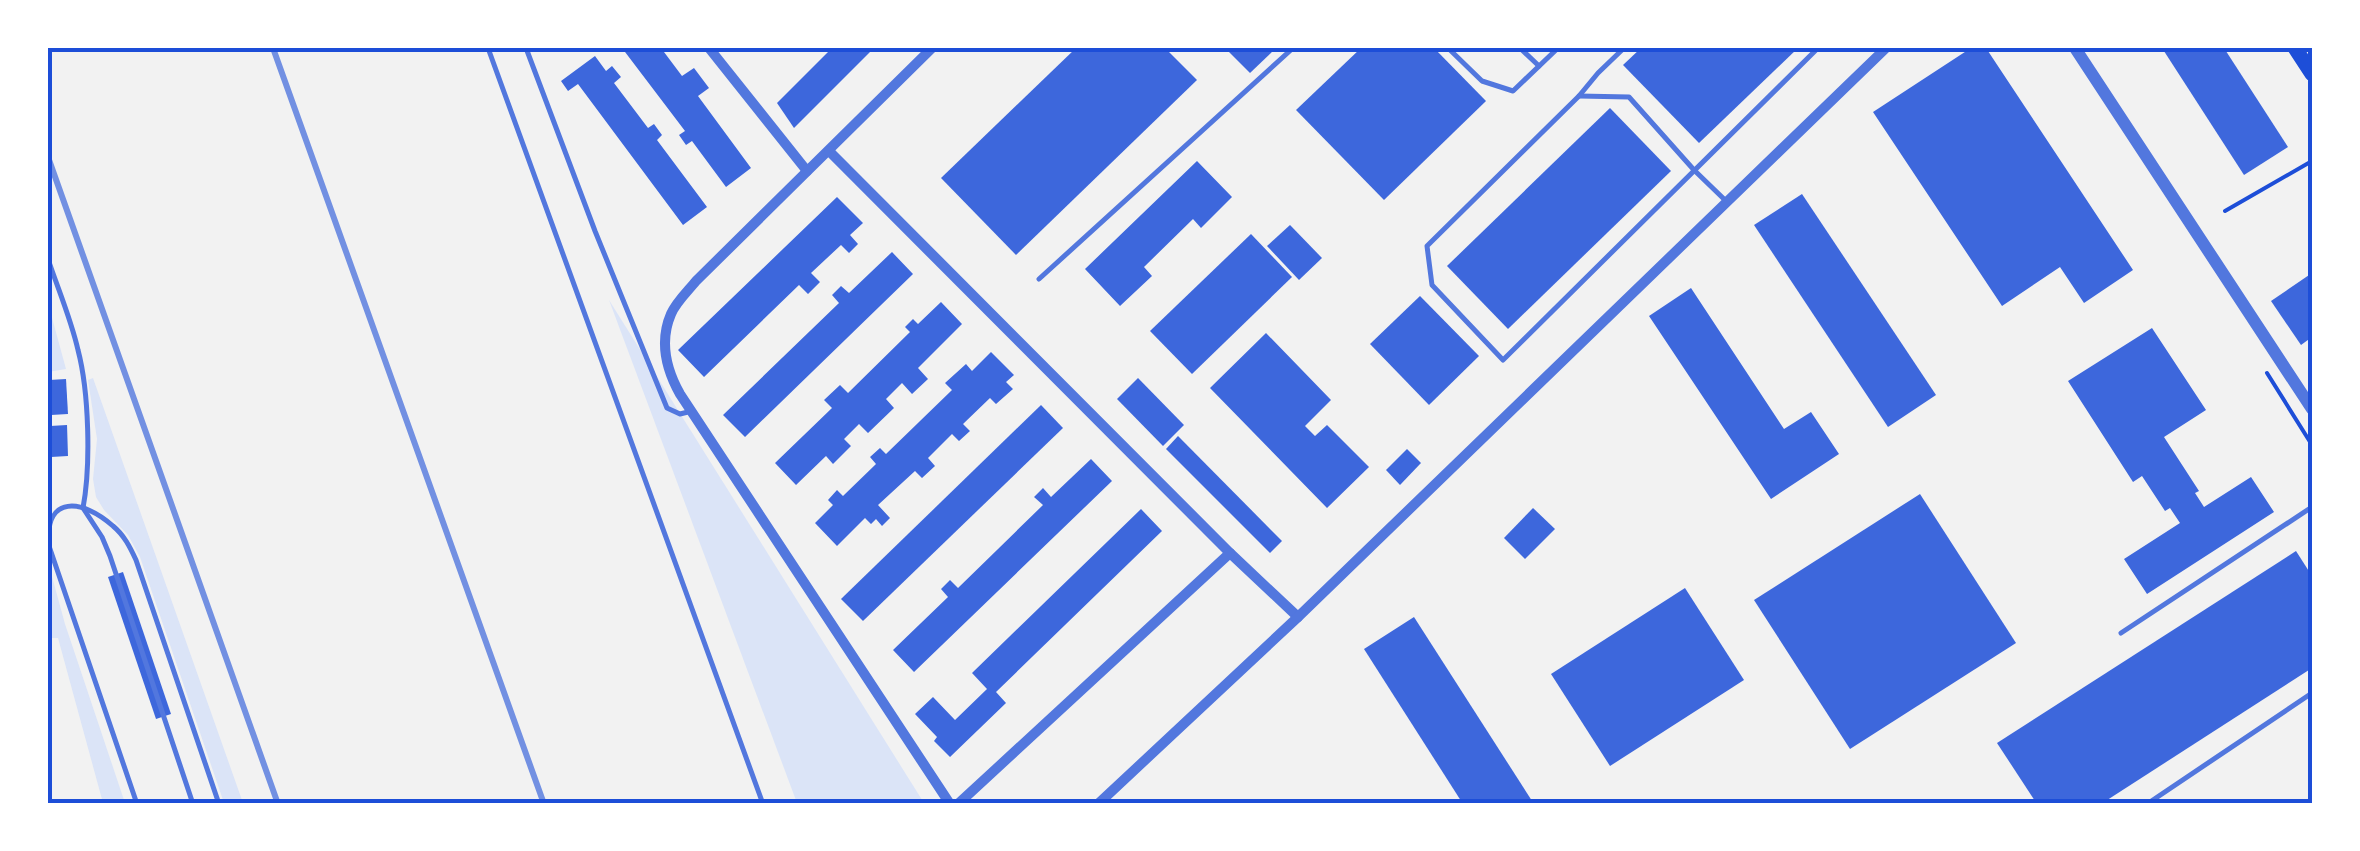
<svg xmlns="http://www.w3.org/2000/svg" width="2360" height="851" font-family="'Archivo Narrow',sans-serif">
  <rect width="100%" height="100%" fill="#f2f2f2"/>
  <g fill="#dbe4f7">
    <polygon points="609,300 924,803 797,803"/>
    <polygon points="48,303 66,369 48,372"/>
    <polygon points="93,378 243,803 224,803 140,557 128,535 104,510 96,497 93,479 97,439 88,380"/>
    <polygon points="48,562 65,624 125,803 103,803 58,638 48,638"/>
  </g>
  <g fill="#3d67dc">
    <polygon points="622,48 661,48 682,76 694,68 709,88 698,96 751,168 726,187 692,141 686,145 679,135 685,131"/>
    <polygon points="832,48 874,48 794,128 777,103"/>
    <polygon points="1076,48 1165,48 1197,80 1016,255 941,178"/>
    <polygon points="1225,48 1271,48 1273,51 1250,73"/>
    <polygon points="1361,48 1434,48 1486,101 1384,200 1296,110"/>
    <polygon points="1641,48 1798,48 1699,143 1623,65"/>
    <polygon points="1971,48 1986,48 2133,270 2084,303 2060,267 2002,306 1873,112"/>
    <polygon points="2162,48 2224,48 2288,147 2244,175"/>
    <polygon points="595,56 606,71 612,66 621,77 614,83 648,128 654,124 662,135 657,140 707,207 683,225 578,84 568,91 561,81"/>
    <polygon points="1610,108 1671,171 1508,329 1447,266"/>
    <polygon points="1197,161 1232,197 1201,228 1193,219 1144,267 1152,276 1120,306 1085,269"/>
    <polygon points="1802,194 1936,395 1888,427 1754,225"/>
    <polygon points="837,197 863,223 850,235 858,244 849,253 841,245 811,273 820,282 808,294 799,285 704,377 678,350"/>
    <polygon points="1290,225 1322,258 1299,280 1267,246"/>
    <polygon points="1251,234 1292,277 1192,374 1150,331"/>
    <polygon points="892,252 913,274 745,437 723,415 839,303 832,295 841,286 849,293"/>
    <polygon points="2312,273 2312,337 2301,345 2271,301"/>
    <polygon points="1691,288 1784,429 1811,412 1839,454 1771,499 1649,316"/>
    <polygon points="1420,296 1479,356 1429,405 1370,344"/>
    <polygon points="941,302 962,324 918,368 928,379 912,394 902,383 886,399 894,408 868,433 859,424 844,439 851,446 833,464 826,456 796,485 775,463 832,408 824,400 840,385 848,393 910,332 905,327 913,319 918,324"/>
    <polygon points="2152,328 2206,410 2164,437 2199,491 2195,493 2204,507 2251,477 2274,512 2147,594 2124,559 2180,523 2170,508 2165,511 2142,476 2133,482 2068,381"/>
    <polygon points="1266,333 1331,400 1305,426 1315,436 1327,425 1369,467 1327,508 1210,388"/>
    <polygon points="991,352 1014,375 1006,382 1013,389 996,404 990,398 963,424 970,431 959,441 952,434 928,458 935,466 922,478 915,471 878,505 890,518 882,526 876,519 871,524 865,518 837,546 815,523 833,505 828,500 837,490 843,496 876,464 870,457 880,448 886,454 952,390 945,383 966,364 972,371"/>
    <polygon points="1138,378 1184,425 1163,446 1117,399"/>
    <polygon points="66,379 68,414 51,415 49,380"/>
    <polygon points="1041,405 1063,428 863,621 841,599"/>
    <polygon points="67,425 68,456 51,457 50,426"/>
    <polygon points="1178,436 1282,541 1270,553 1166,449"/>
    <polygon points="1407,449 1421,463 1400,485 1386,470"/>
    <polygon points="1091,459 1112,481 914,672 893,650 948,597 941,589 950,580 958,588 1043,505 1034,497 1043,488 1051,497"/>
    <polygon points="1920,494 2016,643 1850,749 1754,600"/>
    <polygon points="1533,508 1555,529 1525,559 1504,538"/>
    <polygon points="1141,509 1162,531 996,692 1006,703 950,757 934,741 937,737 915,714 933,697 955,720 987,689 972,673"/>
    <polygon points="2296,551 2312,576 2312,668 2101,804 2037,804 1997,743"/>
    <polygon points="123,572 171,714 156,719 108,577"/>
    <polygon points="1685,588 1744,680 1610,766 1551,674"/>
    <polygon points="1414,617 1534,804 1463,804 1364,649"/>
  </g>
  <g fill="none" stroke-linecap="round" stroke-linejoin="round">
    <g stroke="#1d4ed8" stroke-width="4">
      <polyline points="2225,211 2312,161"/>
      <polyline points="2267,373 2312,445"/>
    </g>
    <g stroke="#5277de" stroke-width="5">
      <polyline points="488,48 763,804"/>
      <polyline points="526,48 595,231 667,408 680,414 688,412"/>
      <polyline points="1448,48 1482,81 1513,91 1558,48"/>
      <polyline points="1520,48 1539,66"/>
      <polyline points="1624,48 1598,73 1579,96 1427,246 1432,285 1503,360 1818,48"/>
      <polyline points="1579,96 1629,97 1694,170 1726,201"/>
      <path d="M48,259C58,289 71,319 78,350C89,392 91,465 83,508L102,537L110,556L193,804"/>
      <polyline points="1039,279 1293,48"/>
      <polyline points="2121,633 2312,507"/>
      <path d="M137,804L49,546C44,494 83,499 113,526C124,535 130,547 136,560L219,804"/>
      <polyline points="2147,804 2312,693"/>
    </g>
    <g stroke="#5277de" stroke-width="10">
      <polyline points="709,48 807,171"/>
      <path d="M932,48L696,281C688,291 676,302 671,314C659,342 666,369 680,394L950,804"/>
      <polyline points="829,151 1230,553 1298,617"/>
      <polyline points="958,804 1230,553"/>
      <polyline points="1098,804 1298,617 1886,48"/>
    </g>
    <polyline stroke="#5277de" stroke-width="12" points="2075,48 2312,409"/>
    <polyline stroke="#1d4ed8" stroke-width="15" points="2295,48 2312,74"/>
    <g stroke="#7290e2" stroke-width="6">
      <polyline points="273,48 544,804"/>
      <polyline points="48,157 278,804"/>
    </g>
  </g>
  <rect width="2360" height="851" fill="none" stroke="#ffffff" stroke-width="100"/>
  <rect x="50" y="50" width="2260" height="751" fill="none" stroke="#1d4ed8" stroke-width="4"/>
</svg>
